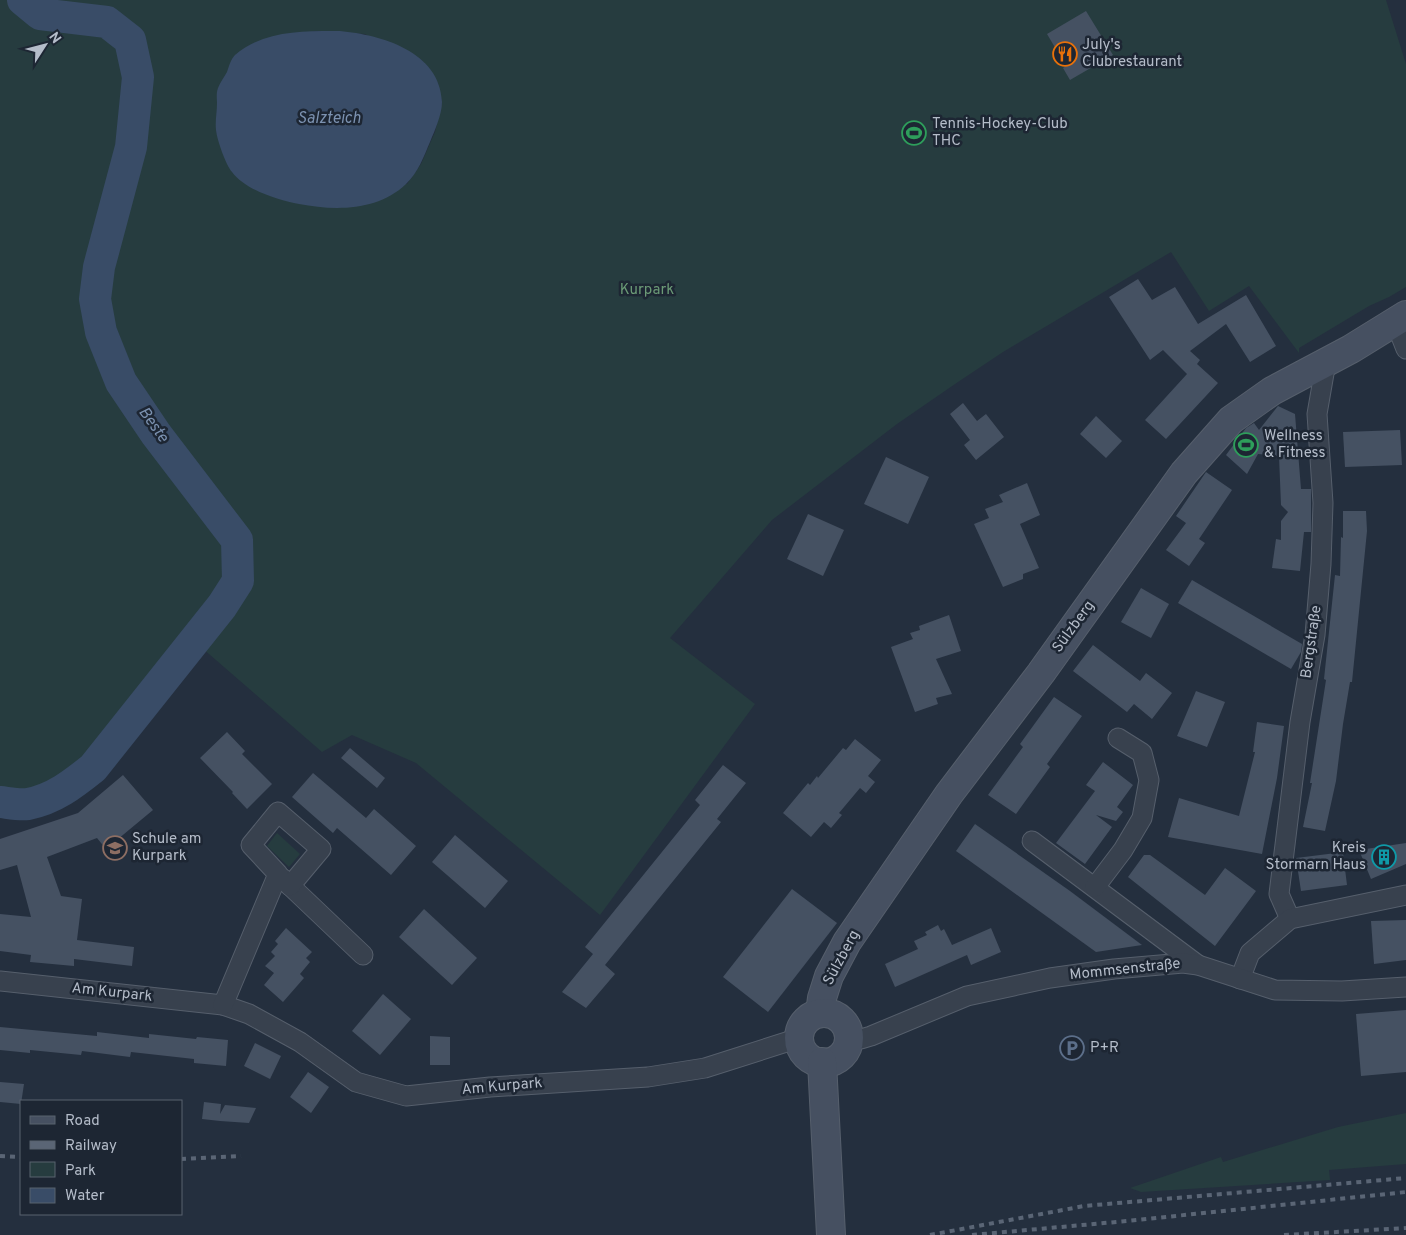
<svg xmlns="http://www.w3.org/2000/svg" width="1406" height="1235" font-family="Overpass,sans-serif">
  <rect width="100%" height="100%" fill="#242f3e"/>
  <g fill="#263c3f" fill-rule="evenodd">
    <path d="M0,0H1386L1406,64V287L1389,297L1369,306L1299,348V353L1249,286L1209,311L1171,252L1003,352L958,382L897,424L772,520L670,638L755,704L600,915L416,763L352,735L322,752L194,641L93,768L70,787L51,797L27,804L0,802ZM314,31L365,34L438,83L442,103L435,132L421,164L407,184L232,172L216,131L218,89L223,80Z"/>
    <polygon points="277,833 300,854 289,867 267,846"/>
    <polygon points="1406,1113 1406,1164 1329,1170 1330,1180 1141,1192 1130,1188 1221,1157 1223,1162 1338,1127"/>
  </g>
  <path fill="#394c67" d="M340,31C381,35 440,51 442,102C442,114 435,130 430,142C424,156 418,173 406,184C378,211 335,211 299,204C278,200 245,190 232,172C226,165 217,140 216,130C215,121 217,112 217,103C217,99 216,93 218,88C220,83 224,77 227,72C229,66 231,59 235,55C264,30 304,31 340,31Z"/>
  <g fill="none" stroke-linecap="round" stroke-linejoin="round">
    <path stroke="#394c67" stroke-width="32" d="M0,802C9,803 19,805 28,804C54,799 73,784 93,768L222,606L238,581L237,540L156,434L121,382L101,332L95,299L99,267L131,147L138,77L130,40L107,22L40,14L23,0"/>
  </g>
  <g fill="#455162">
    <polygon points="1086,11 1113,55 1070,80 1063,68 1066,66 1047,34"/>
    <polygon points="1138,279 1152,300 1175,287 1198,324 1246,295 1276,346 1250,362 1226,324 1190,351 1200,360 1197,364 1218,383 1166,439 1145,420 1187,374 1163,350 1150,360 1109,297"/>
    <polygon points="963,403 977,421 986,414 1004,437 976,460 964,445 970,440 950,414"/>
    <polygon points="1278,406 1295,414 1301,489 1311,489 1311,532 1304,532 1300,571 1272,568 1276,539 1281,540 1281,521 1288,512 1281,505 1279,456 1258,454 1247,474 1226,455 1246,428 1254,423 1259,430"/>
    <polygon points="1096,416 1122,441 1106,458 1080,434"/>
    <polygon points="1400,430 1402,465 1345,467 1343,432"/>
    <polygon points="886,457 929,477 908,524 864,504"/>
    <polygon points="1206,472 1232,490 1199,539 1205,543 1189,566 1166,550 1186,523 1176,516"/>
    <polygon points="1027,483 1040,515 1020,524 1039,568 1023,574 1023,579 1003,587 974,524 989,518 985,509 1003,502 999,495"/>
    <polygon points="1343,511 1366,511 1367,531 1352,682 1350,682 1343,724 1336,781 1325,831 1303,827 1312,783 1310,783 1326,680 1324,679 1335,575 1340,576 1341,537 1343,538"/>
    <polygon points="808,514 844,530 823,576 787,559"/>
    <polygon points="1192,580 1302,644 1301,652 1291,669 1178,603"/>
    <polygon points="1141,588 1169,604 1151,638 1121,622"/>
    <polygon points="949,615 961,651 936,659 952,694 936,698 938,704 915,712 891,647 913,639 910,633 920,630 919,626"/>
    <polygon points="1093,645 1140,681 1146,673 1172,693 1152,719 1134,704 1127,712 1073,671"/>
    <polygon points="1196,691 1225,702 1207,747 1177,736"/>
    <polygon points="1054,697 1082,716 1047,764 1050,767 1016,814 988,795 1023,747 1020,744"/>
    <polygon points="1257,722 1284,726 1277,778 1262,854 1168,837 1179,798 1239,816 1255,752 1253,752"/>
    <polygon points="227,732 245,751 242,754 272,784 247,809 232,793 233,792 200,758"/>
    <polygon points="855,739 881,760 868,776 875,782 866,793 860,788 839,813 842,815 831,828 824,822 811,837 783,813 808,783 810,785 817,776 818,778 843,748 846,750"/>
    <polygon points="350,748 385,778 377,788 341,758"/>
    <polygon points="1103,762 1133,785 1117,807 1123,812 1116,821 1096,815 1112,827 1085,864 1056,843 1095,791 1086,785"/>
    <polygon points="723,765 746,783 717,819 721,822 605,965 615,974 586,1008 562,992 593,954 585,947 700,805 695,800"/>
    <polygon points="313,773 366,818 374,809 416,846 391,875 337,828 333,833 292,797"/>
    <polygon points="123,775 153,810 106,849 97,838 47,857 61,896 82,899 77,940 134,947 132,966 74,959 74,966 30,962 31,955 0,951 0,914 31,917 17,865 0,870 0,839 78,813"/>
    <polygon points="975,824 1070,891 1142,945 1096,952 956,851"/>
    <polygon points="455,835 508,881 485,908 432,862"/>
    <polygon points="1406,843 1406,864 1371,879 1359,850"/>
    <polygon points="1336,853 1343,853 1347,885 1301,891 1296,858"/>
    <polygon points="1144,855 1150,855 1205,895 1225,868 1256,891 1215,946 1128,877"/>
    <polygon points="792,889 837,923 768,1012 723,977"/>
    <polygon points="424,909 477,958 452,985 399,937"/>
    <polygon points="1406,920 1406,960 1374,964 1371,921"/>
    <polygon points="938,925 941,931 944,929 952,945 991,928 1001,952 971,965 967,955 895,987 885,964 918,949 914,941 927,935 925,932"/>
    <polygon points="286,928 312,952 306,958 310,962 300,974 304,978 283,1002 264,985 274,973 265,966 275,956 271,952 278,944 275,941"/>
    <polygon points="383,994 411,1019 380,1055 352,1031"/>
    <polygon points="1406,1010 1406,1072 1361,1076 1356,1014"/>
    <polygon points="0,1027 97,1036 97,1032 149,1038 149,1034 196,1039 197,1037 228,1040 226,1066 194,1063 194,1059 131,1052 130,1057 82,1051 81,1055 30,1050 30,1053 0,1050"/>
    <polygon points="430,1036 450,1037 450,1065 430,1065"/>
    <polygon points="255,1043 281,1056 270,1079 244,1066"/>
    <polygon points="308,1072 329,1087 311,1113 290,1097"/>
    <polygon points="0,1082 24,1084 21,1104 0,1102"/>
    <polygon points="204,1102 221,1104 220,1114 225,1105 256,1108 249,1123 220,1121 202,1119"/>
  </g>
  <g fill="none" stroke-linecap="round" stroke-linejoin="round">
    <g stroke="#565f6c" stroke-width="21">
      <g id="street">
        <polyline points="1395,321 1406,349"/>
        <polyline points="1032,841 1198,965"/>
        <polyline points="282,878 363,955"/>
        <polyline points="1095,887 1123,850 1142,818 1149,780 1142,753 1118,738"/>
        <polyline points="1290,919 1279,894 1300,722 1315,635 1321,564 1323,503 1317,414 1326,362"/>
        <polyline points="1240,979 1250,953 1290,919 1406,895"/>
        <polyline points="0,981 223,1005 249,1014 300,1042 356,1082 406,1096 490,1087 648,1077 705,1068 799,1038"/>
        <polyline points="223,1005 278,874 251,845 278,812 321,849 290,886"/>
        <polyline points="849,1039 861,1039 871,1036 967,996 1050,978 1114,969 1183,963 1198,965 1275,990 1342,991 1406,987"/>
      </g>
    </g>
    <g stroke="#565f6c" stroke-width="30">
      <g id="secondary">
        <polyline points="820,1013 822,998 829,976 847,942 949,794 1041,673 1184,473 1231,420 1272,391 1351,349 1406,315"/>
        <circle cx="824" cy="1038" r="25"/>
        <polyline points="822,1062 831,1235"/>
      </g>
    </g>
    <use href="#street" stroke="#38414e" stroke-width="19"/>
    <use href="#secondary" stroke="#465061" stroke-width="28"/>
    <g stroke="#5a6575" stroke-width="4" stroke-dasharray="5 5" stroke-linecap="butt">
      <polyline points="0,1156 21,1157"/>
      <polyline points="181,1159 241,1156"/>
      <polyline points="930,1235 1084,1206 1406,1178"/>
      <polyline points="972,1235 1127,1221 1406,1192"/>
      <polyline points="1284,1235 1406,1228"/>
    </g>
  </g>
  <defs>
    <g id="restaurant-ring" transform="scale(1.25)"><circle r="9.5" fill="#1d2633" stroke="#e8710a" stroke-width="1.5"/><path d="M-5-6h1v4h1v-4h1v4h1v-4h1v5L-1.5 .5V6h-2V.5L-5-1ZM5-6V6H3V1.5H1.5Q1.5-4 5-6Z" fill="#e8710a"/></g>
    <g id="stadium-ring" transform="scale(1.25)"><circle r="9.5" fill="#1d2633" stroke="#2e9e5b" stroke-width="1.5"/><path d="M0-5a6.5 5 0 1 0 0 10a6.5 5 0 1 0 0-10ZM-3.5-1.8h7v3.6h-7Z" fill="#2e9e5b"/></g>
    <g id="school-ring" transform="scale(1.25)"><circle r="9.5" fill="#1d2633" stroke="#8d6e63" stroke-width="1.5"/><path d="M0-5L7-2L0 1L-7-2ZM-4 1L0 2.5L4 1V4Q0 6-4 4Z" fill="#8d6e63"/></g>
    <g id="building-ring" transform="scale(1.25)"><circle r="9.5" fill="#1d2633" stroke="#0f9aa8" stroke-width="1.5"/><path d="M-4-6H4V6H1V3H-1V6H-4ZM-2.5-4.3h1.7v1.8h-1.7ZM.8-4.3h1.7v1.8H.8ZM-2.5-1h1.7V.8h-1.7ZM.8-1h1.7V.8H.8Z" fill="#0f9aa8"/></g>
    <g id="parking-ring" transform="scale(1.25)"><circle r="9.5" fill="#1d2633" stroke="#5c6f8a" stroke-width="1.5"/><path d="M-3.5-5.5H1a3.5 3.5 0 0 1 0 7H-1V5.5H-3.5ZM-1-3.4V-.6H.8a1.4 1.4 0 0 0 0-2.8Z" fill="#5c6f8a"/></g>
  </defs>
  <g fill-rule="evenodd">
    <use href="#restaurant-ring" x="1065" y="54"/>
    <use href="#stadium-ring" x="914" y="133"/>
    <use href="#stadium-ring" x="1246" y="445"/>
    <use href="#school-ring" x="115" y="848"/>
    <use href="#building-ring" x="1384" y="857"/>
    <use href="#parking-ring" x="1072" y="1048"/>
  </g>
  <g text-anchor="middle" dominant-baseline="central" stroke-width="5" stroke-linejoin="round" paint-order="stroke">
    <g font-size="15" fill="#b4bcc9" stroke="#1d2633" text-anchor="start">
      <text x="1082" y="45">July's<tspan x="1082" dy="17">Clubrestaurant</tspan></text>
      <text x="932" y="124">Tennis-Hockey-Club<tspan x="932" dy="17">THC</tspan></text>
      <text x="1264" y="436">Wellness<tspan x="1264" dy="17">&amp; Fitness</tspan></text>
      <text x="132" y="839">Schule am<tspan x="132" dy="17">Kurpark</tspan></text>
      <text x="1366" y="848" text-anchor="end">Kreis<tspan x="1366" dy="17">Stormarn Haus</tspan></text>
      <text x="1090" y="1048">P+R</text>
    </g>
    <g font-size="15" fill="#6b9a76" stroke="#1d2633">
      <text x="647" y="290">Kurpark</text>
    </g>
    <g font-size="15" fill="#b4bcc9" stroke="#1d2633">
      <text transform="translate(1074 627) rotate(-54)">Sülzberg</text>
      <text transform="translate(1312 642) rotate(-82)">Bergstraße</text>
      <text transform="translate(842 958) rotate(-62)">Sülzberg</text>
      <text transform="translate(1125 970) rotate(-6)">Mommsenstraße</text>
      <text transform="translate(112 993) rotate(6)">Am Kurpark</text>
      <text transform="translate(502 1087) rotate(-5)">Am Kurpark</text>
    </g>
    <g font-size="16" font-style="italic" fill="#7c92b1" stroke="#1d2633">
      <text x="329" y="119">Salzteich</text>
      <text transform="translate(153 425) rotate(54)">Beste</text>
    </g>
  </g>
  <rect x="20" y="1100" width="162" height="115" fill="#1d2633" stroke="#59626f"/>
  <rect x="30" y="1116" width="25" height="8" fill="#465061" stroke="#59626f"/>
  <text x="65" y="1125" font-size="15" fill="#b4bcc9">Road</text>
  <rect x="30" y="1141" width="25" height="8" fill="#5a6575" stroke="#59626f"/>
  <text x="65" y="1150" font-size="15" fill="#b4bcc9">Railway</text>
  <rect x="30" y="1162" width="25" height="15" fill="#263c3f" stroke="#59626f"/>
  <text x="65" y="1175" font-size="15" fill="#b4bcc9">Park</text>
  <rect x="30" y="1188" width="25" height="15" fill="#394c67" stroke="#59626f"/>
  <text x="65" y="1200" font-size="15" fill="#b4bcc9">Water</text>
  <g transform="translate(45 45) rotate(54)" stroke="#1d2633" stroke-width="4" paint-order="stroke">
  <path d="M0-4L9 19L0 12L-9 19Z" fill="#b4bcc9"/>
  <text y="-8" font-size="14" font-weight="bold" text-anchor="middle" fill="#b4bcc9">N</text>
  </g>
</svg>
